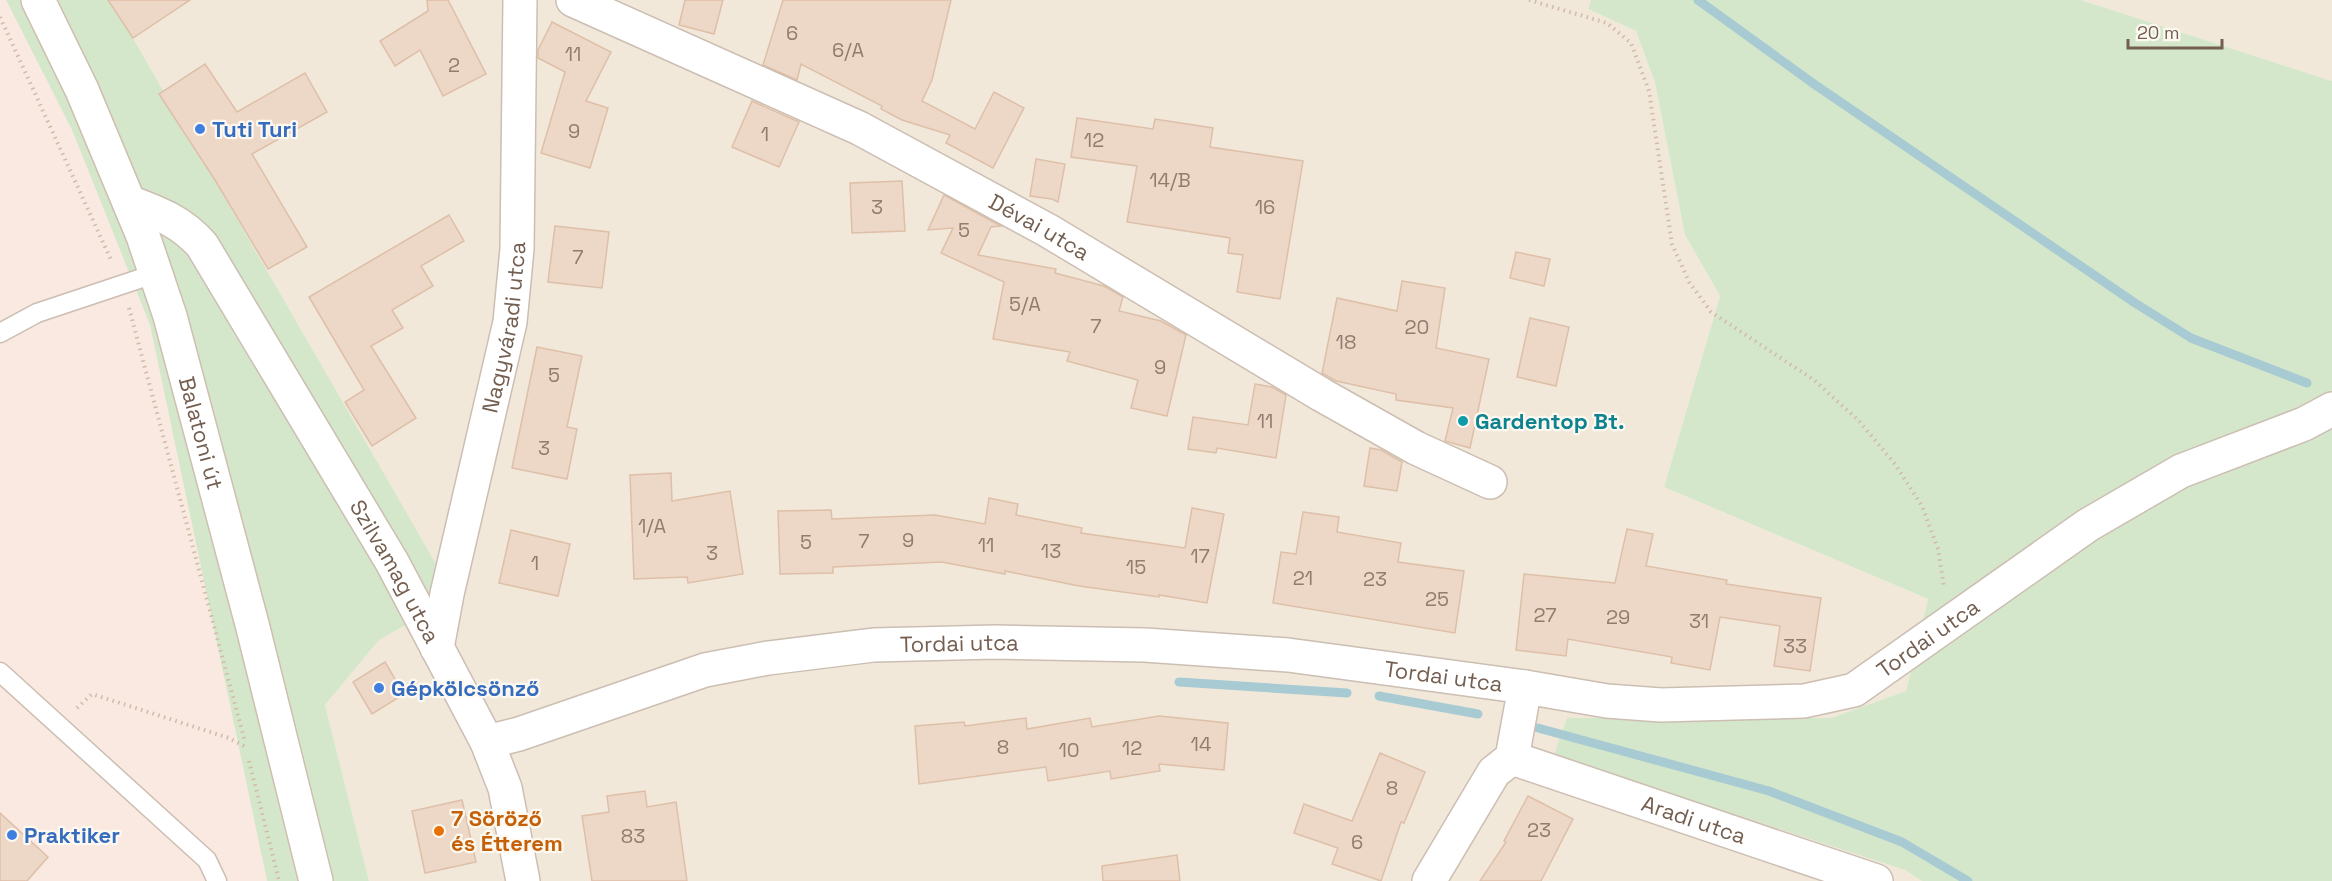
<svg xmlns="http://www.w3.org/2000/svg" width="2332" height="881" font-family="'Space Grotesk',sans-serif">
  <rect width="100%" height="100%" fill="#fbf5eb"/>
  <g fill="#f1e8da">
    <polygon points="111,0 1591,0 1588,9 1636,31 1655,83 1685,235 1720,296 1664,487 1928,599 1906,691 1831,718 1567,718 1905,870 1922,881 369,881 325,705 379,640 454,596"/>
    <polygon points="2081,0 2332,0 2332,81"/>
  </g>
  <polygon fill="#f9e9e0" points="0,0 6,0 72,130 150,325 267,881 0,881"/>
  <g fill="#d5e7ca">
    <polygon points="6,0 111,0 455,597 379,640 325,705 369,881 267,881 150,325 72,130"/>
    <polygon points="1591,0 2081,0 2332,81 2332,881 1922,881 1905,870 1554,755 1567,718 1831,718 1906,691 1928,599 1664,487 1720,296 1685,235 1655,83 1636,31 1588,9"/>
  </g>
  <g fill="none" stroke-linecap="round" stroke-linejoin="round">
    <g stroke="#a8cbd3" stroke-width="9">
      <polyline points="1698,0 1814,84 2135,303 2191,338 2307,383"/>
      <polyline points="1179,682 1347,693"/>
      <polyline points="1379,696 1478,714"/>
      <polyline points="1538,728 1769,791 1902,842 1968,881"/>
    </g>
  </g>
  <g fill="#edd7c6" stroke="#debfa8" stroke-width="1.5">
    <polygon points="108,0 190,0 133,38"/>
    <polygon points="427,0 448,0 486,74 443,96 420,50 395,66 380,41 428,11"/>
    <polygon points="685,0 723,0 714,34 679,25"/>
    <polygon points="783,0 951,0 932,80 922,101 975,129 994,92 1024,108 993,168 946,143 950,135 902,120 881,109 882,106 801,64 797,80 763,65"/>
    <polygon points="552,22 611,52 586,101 608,108 590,168 541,153 565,72 538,58 538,50"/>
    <polygon points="205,64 237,112 305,73 327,112 252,154 307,247 268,269 215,180 159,94"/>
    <polygon points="752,101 799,122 779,167 732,147"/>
    <polygon points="1077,118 1153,129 1155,119 1213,128 1210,147 1303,161 1280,299 1237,292 1243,255 1228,253 1230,238 1127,222 1137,166 1071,157"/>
    <polygon points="1036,159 1065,164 1058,202 1052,199 1030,196"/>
    <polygon points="902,181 905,231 852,233 850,183"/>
    <polygon points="944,195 1001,226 991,227 978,255 1056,269 1055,273 1104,286 1123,297 1119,311 1161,321 1186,335 1167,416 1131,408 1138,380 1067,361 1070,352 993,339 1004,282 941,253 953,228 928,230"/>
    <polygon points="449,215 464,241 421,266 433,286 392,310 403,328 371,346 416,418 372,446 345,402 364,390 309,297"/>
    <polygon points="555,226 609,232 602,288 548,282"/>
    <polygon points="1516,252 1550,259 1544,286 1510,278"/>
    <polygon points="1402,281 1445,288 1436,348 1489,359 1470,448 1445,441 1453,408 1396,400 1396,394 1336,381 1322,373 1337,298 1397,311"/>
    <polygon points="1530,318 1569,327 1556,386 1517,377"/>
    <polygon points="537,347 582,356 567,427 577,429 567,479 512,468"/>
    <polygon points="1255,384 1272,387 1286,395 1276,458 1217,448 1216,453 1188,449 1193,417 1248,425"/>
    <polygon points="1370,448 1381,450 1402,462 1397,491 1364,486"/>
    <polygon points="671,473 672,501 730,491 743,574 688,583 687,577 634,579 630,475"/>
    <polygon points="989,498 1018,504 1016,515 1082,528 1081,533 1185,548 1192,508 1224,514 1207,603 1159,595 1159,597 1079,586 1005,571 1005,574 942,562 833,567 833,573 780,574 778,511 831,510 832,519 935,515 985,524"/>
    <polygon points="1303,512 1339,517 1337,532 1401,543 1398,562 1464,571 1455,633 1273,603 1281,552 1296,554"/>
    <polygon points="1627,529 1653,534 1646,566 1727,580 1726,584 1821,598 1810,671 1774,666 1780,626 1720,617 1710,670 1671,663 1672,657 1568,639 1566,656 1516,650 1524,574 1615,583"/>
    <polygon points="511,530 570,544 558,596 499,583"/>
    <polygon points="385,662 404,694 372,714 353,682"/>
    <polygon points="1159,716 1228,723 1224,770 1159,764 1160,771 1111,779 1110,771 1048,781 1046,767 919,784 915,726 964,722 965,726 1026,718 1027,729 1090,718 1092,727"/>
    <polygon points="1380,753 1425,772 1404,823 1401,822 1381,881 1332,864 1338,848 1294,833 1304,804 1352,821"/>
    <polygon points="645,791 647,807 676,802 687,881 592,881 582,816 609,812 607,796"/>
    <polygon points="1528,796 1573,819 1541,881 1480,881 1506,842 1504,841"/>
    <polygon points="462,800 476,862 425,873 412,811"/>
    <polygon points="0,813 48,857 27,881 0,881"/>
    <polygon points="1177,855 1180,881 1103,881 1102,866"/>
  </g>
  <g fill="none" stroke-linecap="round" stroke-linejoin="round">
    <g stroke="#ccbeb2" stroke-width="21">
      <g id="service">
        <polyline points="0,333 37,313 157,273"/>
        <polyline points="0,672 207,860 217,881"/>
      </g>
    </g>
    <g stroke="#ccbeb2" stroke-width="36">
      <g id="minor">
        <path id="s1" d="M573,0L859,128L1047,230L1322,395L1416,448L1490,482"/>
        <path id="s2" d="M129,202C158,213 181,221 202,245L392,562L487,742L505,788L523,881"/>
        <path id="s3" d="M437,648L447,594L510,322L517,249L520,0"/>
        <path id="s4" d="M487,742L519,734L705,670L768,658L873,645L996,642L1145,645L1288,655L1525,687L1607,701L1661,705L1804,701L1854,690L2088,525L2181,471L2304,424L2332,409"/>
        <path id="s5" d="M1512,758L1876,881"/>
        <polyline points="1429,881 1494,772 1512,758 1525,687"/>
      </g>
    </g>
    <g stroke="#cebfb0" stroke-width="36">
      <g id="secondary">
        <path id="s6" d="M38,0L82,90L143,236L170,316L252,624L316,881"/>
      </g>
    </g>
    <g stroke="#d2baa8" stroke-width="4" stroke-dasharray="1.5 4.5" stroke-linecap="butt">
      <polyline points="1529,0 1607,23 1631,43 1649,91 1672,244 1689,282 1711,312 1814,380 1858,420 1895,464 1922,506 1938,549 1944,587"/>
      <polyline points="0,17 112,262"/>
      <polyline points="129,308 245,742"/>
      <polyline points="77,708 92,694 229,738 246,747"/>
      <polyline points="249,761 279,881"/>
    </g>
    <use href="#service" stroke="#fff" stroke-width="18"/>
    <use href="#minor" stroke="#fff" stroke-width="33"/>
    <use href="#secondary" stroke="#fff" stroke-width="33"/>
  </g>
  <g fill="#3f7fe0" stroke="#fdf9f1" stroke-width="2">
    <circle cx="200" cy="129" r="6"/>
    <circle cx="379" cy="688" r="6"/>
    <circle cx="12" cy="835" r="6"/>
  </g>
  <circle fill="#0f9aa8" stroke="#fdf9f1" stroke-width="2" cx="1463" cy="421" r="6"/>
  <circle fill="#e8710a" stroke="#fdf9f1" stroke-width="2" cx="439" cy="831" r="6"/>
  <g text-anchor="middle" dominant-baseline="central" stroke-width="4.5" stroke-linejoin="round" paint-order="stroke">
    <g font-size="20" fill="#927c6e">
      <text x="792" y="33">6</text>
      <text x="848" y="50">6/A</text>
      <text x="573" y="54">11</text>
      <text x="454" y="65">2</text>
      <text x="574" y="131">9</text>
      <text x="765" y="134">1</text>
      <text x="1094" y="140">12</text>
      <text x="1170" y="180">14/B</text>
      <text x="877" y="207">3</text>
      <text x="1265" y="207">16</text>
      <text x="964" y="230">5</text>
      <text x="578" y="257">7</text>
      <text x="1025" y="304">5/A</text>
      <text x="1096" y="326">7</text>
      <text x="1417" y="327">20</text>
      <text x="1346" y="342">18</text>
      <text x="1160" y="367">9</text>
      <text x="554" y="375">5</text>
      <text x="1265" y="421">11</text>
      <text x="544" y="448">3</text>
      <text x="652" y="526">1/A</text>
      <text x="908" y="540">9</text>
      <text x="864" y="541">7</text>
      <text x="806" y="542">5</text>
      <text x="986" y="545">11</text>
      <text x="1051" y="551">13</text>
      <text x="712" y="553">3</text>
      <text x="1200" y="556">17</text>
      <text x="535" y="563">1</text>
      <text x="1136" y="567">15</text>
      <text x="1303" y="578">21</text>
      <text x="1375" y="579">23</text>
      <text x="1437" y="599">25</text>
      <text x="1545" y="615">27</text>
      <text x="1618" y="617">29</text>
      <text x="1699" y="621">31</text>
      <text x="1795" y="646">33</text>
      <text x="1201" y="744">14</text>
      <text x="1003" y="747">8</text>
      <text x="1132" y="748">12</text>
      <text x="1069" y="750">10</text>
      <text x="1392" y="788">8</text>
      <text x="1539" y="830">23</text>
      <text x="633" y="836">83</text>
      <text x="1357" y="842">6</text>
    </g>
    <g font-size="22" font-weight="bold" fill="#366cbe" stroke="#fdf9f1" text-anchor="start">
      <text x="212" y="129">Tuti Turi</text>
      <text x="391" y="688">Gépkölcsönző</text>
      <text x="24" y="835">Praktiker</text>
    </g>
    <g font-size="22" fill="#735e50" stroke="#fdf9f1">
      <text stroke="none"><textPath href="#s1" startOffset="519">Dévai utca</textPath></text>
      <text stroke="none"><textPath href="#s3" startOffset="328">Nagyváradi utca</textPath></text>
      <text stroke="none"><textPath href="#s6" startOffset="464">Balatoni út</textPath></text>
      <text stroke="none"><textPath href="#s2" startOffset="465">Szilvamag utca</textPath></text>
      <text stroke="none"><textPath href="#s4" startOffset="1476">Tordai utca</textPath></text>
      <text stroke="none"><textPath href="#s4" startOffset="486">Tordai utca</textPath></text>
      <text stroke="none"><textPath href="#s4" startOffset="972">Tordai utca</textPath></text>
      <text stroke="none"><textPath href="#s5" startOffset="192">Aradi utca</textPath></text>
    </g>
    <g font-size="22" font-weight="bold" fill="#0d838f" stroke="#fdf9f1" text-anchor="start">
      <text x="1475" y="421">Gardentop Bt.</text>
    </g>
    <g font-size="22" font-weight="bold" fill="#c56008" stroke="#fdf9f1" text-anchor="start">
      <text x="451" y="818">7 Söröző<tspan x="451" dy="25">és Étterem</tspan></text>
    </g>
  </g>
  <path d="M2128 39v9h94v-9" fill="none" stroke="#735e50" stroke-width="3"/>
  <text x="2137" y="39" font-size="18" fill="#735e50" stroke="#fdf9f1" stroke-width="4.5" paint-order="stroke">20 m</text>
</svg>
